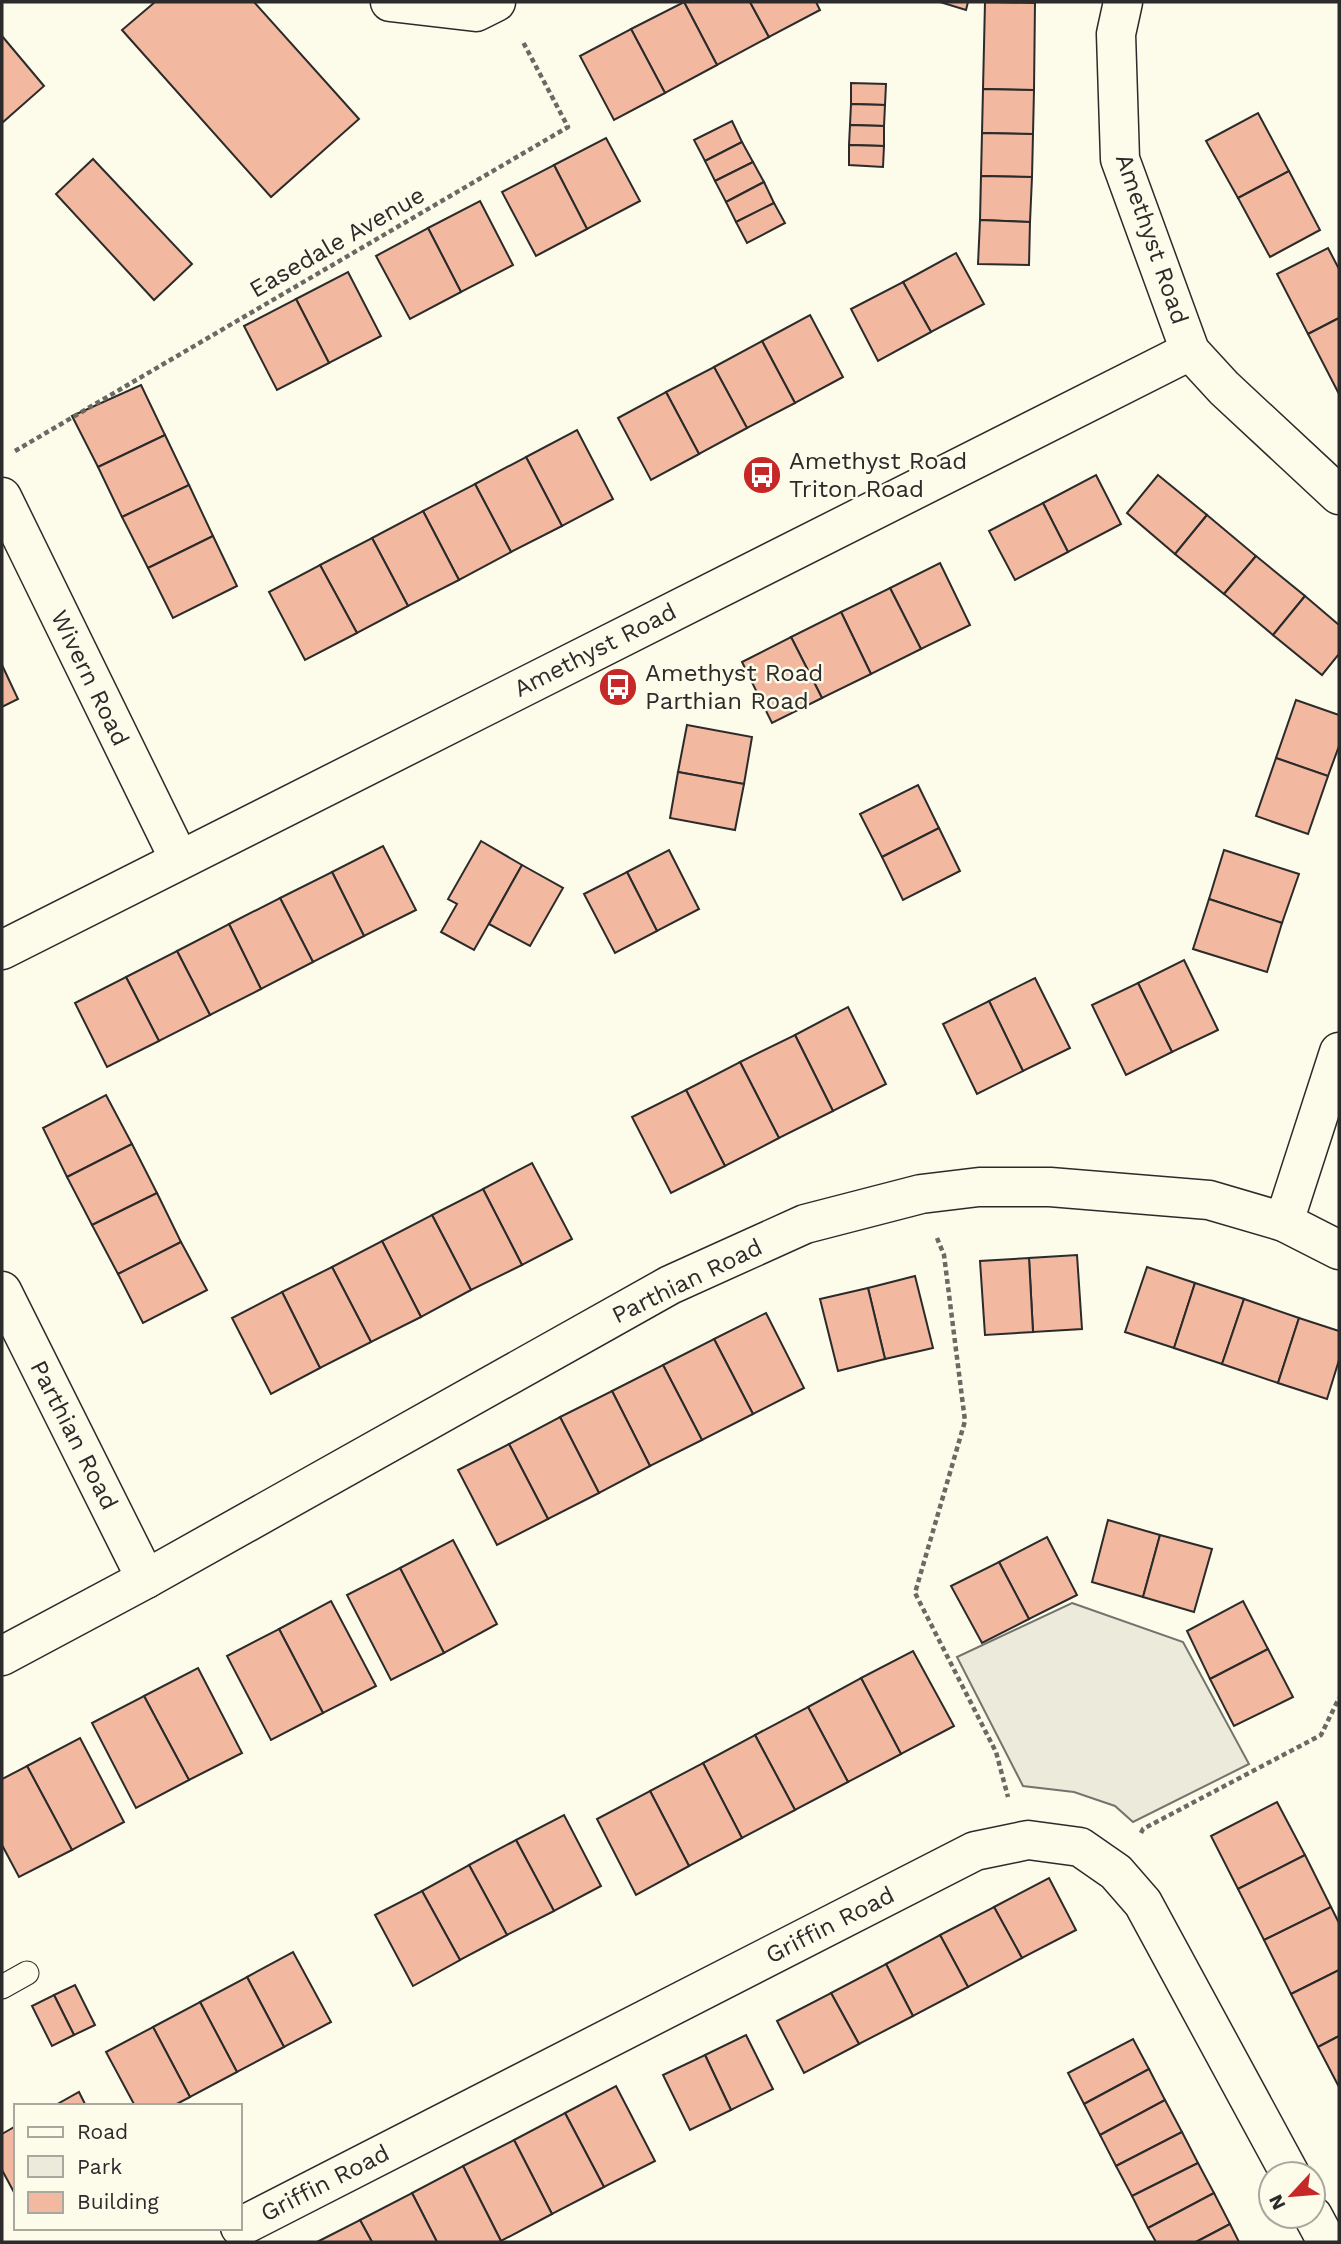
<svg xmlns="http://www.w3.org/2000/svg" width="1341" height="2244" font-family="'Work Sans',sans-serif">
  <rect width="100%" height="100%" fill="#fdfbea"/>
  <polygon fill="#ecebdb" stroke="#74746e" stroke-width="2" points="1072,1603 1183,1642 1249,1764 1133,1822 1115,1806 1074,1792 1023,1786 957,1657"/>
  <g fill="#f2b8a0" stroke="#2b2b2b" stroke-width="2">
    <polygon points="155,2 254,2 359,119 271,197 122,30"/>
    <polygon points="684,2 750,2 769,37 717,65"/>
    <polygon points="684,2 717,65 665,93 631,29"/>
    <polygon points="750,2 816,2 820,10 769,37"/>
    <polygon points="940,2 968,2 966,10"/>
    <polygon points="985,2 1035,3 1034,90 983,89"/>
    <polygon points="631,29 665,93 614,120 580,56"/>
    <polygon points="2,36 44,86 2,123"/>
    <polygon points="851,83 886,84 885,105 851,104"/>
    <polygon points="983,89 1034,90 1033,134 982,133"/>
    <polygon points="851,104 885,105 884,126 850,125"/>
    <polygon points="1258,113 1289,171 1238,198 1206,141"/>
    <polygon points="732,121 742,142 705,161 694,140"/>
    <polygon points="850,125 884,126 884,146 849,145"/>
    <polygon points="982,133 1033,134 1032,177 981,176"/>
    <polygon points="606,138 640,201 587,229 554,165"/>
    <polygon points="742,142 753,162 715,181 705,161"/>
    <polygon points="849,145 884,146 883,167 849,165"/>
    <polygon points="93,159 192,264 154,300 56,194"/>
    <polygon points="753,162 764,182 726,202 715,181"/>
    <polygon points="554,165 587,229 536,256 502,192"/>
    <polygon points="1289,171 1320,230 1270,257 1238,198"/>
    <polygon points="981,176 1032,177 1030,222 980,220"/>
    <polygon points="764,182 774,203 736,222 726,202"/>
    <polygon points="480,201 513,265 461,292 428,228"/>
    <polygon points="774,203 785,223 747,243 736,222"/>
    <polygon points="980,220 1030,222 1029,265 978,264"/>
    <polygon points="428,228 461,292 410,319 376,256"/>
    <polygon points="1328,248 1339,269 1339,318 1308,334 1277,274"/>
    <polygon points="956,253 984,304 931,332 903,282"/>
    <polygon points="348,272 381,336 329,363 296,299"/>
    <polygon points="903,282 931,332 878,361 851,309"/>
    <polygon points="296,299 329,363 277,390 244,326"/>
    <polygon points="810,315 843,377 795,403 762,341"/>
    <polygon points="1339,318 1339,394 1308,334"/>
    <polygon points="762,341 795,403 747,428 714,367"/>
    <polygon points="714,367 747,428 699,454 666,392"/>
    <polygon points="141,385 165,435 98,467 72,416"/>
    <polygon points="666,392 699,454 651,480 618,418"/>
    <polygon points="577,430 613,499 562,526 526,457"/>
    <polygon points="165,435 189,485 122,517 98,467"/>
    <polygon points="526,457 562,526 511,552 475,484"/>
    <polygon points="1096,475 1121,524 1068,552 1043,503"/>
    <polygon points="1158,475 1207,515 1175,554 1127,513"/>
    <polygon points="475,484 511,552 459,580 423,511"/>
    <polygon points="189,485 213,536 148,568 122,517"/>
    <polygon points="1043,503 1068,552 1015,580 989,531"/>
    <polygon points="423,511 459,580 408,606 372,538"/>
    <polygon points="1207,515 1256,556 1224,594 1175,554"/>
    <polygon points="213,536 237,586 173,618 148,568"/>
    <polygon points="372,538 408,606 357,633 320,565"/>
    <polygon points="1256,556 1305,596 1273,635 1224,594"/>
    <polygon points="940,563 970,625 921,649 890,588"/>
    <polygon points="320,565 357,633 305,660 269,592"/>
    <polygon points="890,588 921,649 871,674 841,612"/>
    <polygon points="1305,596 1339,625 1339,654 1322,675 1273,635"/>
    <polygon points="841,612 871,674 822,698 791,637"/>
    <polygon points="791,637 822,698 772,723 742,662"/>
    <polygon points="2,665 18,699 2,707"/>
    <polygon points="1296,700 1339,715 1339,746 1328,776 1276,758"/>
    <polygon points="687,725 752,737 744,784 678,772"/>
    <polygon points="1276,758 1328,776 1308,834 1256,816"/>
    <polygon points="678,772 744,784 735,830 670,818"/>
    <polygon points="918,785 939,828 882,857 860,814"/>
    <polygon points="939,828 960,871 903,900 882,857"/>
    <polygon points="481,841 522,865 474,950 441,932 457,904 448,899"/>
    <polygon points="383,846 416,910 364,936 332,872"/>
    <polygon points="669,850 699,909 657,931 627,872"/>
    <polygon points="1224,850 1299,874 1282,923 1209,899"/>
    <polygon points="522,865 563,888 530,946 489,924"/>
    <polygon points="332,872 364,936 313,962 280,898"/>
    <polygon points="627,872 657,931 615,953 584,894"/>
    <polygon points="280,898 313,962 261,989 229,924"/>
    <polygon points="1209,899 1282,923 1267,972 1193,949"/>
    <polygon points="229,924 261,989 210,1015 177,951"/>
    <polygon points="177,951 210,1015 159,1041 126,977"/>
    <polygon points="1184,960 1218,1030 1172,1052 1138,983"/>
    <polygon points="126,977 159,1041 107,1067 75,1003"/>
    <polygon points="1035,978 1070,1048 1023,1071 989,1001"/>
    <polygon points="1138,983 1172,1052 1126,1075 1092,1005"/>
    <polygon points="989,1001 1023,1071 977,1094 943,1024"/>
    <polygon points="848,1007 886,1084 833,1111 795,1035"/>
    <polygon points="795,1035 833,1111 779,1138 740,1062"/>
    <polygon points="740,1062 779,1138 725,1166 686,1090"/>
    <polygon points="686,1090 725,1166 671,1193 632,1117"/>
    <polygon points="106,1095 132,1144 67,1177 43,1128"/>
    <polygon points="132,1144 157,1193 92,1225 67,1177"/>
    <polygon points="532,1163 572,1239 522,1265 483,1189"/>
    <polygon points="483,1189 522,1265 471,1290 432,1215"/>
    <polygon points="157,1193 181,1242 118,1274 92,1225"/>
    <polygon points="432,1215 471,1290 421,1317 382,1241"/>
    <polygon points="382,1241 421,1317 371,1342 332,1267"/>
    <polygon points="181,1242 207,1290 143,1323 118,1274"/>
    <polygon points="1077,1255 1082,1329 1033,1332 1029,1258"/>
    <polygon points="1029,1258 1033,1332 985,1335 980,1261"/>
    <polygon points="332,1267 371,1342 320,1368 282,1292"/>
    <polygon points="1147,1267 1195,1283 1174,1348 1125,1332"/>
    <polygon points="915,1276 933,1348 885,1359 868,1288"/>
    <polygon points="1195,1283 1244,1299 1222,1364 1174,1348"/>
    <polygon points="868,1288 885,1359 838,1371 820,1299"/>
    <polygon points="282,1292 320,1368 271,1394 232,1318"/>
    <polygon points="1244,1299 1299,1318 1278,1383 1222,1364"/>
    <polygon points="766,1313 804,1388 753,1414 714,1339"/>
    <polygon points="1299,1318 1339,1331 1339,1360 1327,1399 1278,1383"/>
    <polygon points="714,1339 753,1414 702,1440 663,1365"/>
    <polygon points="663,1365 702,1440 650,1466 612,1391"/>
    <polygon points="612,1391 650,1466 599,1493 560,1417"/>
    <polygon points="560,1417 599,1493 548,1519 509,1444"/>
    <polygon points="509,1444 548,1519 497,1545 458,1470"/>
    <polygon points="1108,1520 1160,1535 1143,1597 1092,1582"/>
    <polygon points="1160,1535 1212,1549 1194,1612 1143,1597"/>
    <polygon points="1047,1537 1077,1595 1029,1619 999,1562"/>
    <polygon points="453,1540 497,1624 444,1653 400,1568"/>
    <polygon points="999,1562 1029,1619 982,1643 951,1586"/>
    <polygon points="400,1568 444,1653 391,1680 347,1595"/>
    <polygon points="331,1601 376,1686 323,1713 279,1629"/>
    <polygon points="1243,1601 1268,1649 1210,1679 1187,1631"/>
    <polygon points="279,1629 323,1713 271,1740 227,1656"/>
    <polygon points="1268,1649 1293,1697 1234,1726 1210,1679"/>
    <polygon points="913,1651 954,1726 901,1754 861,1678"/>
    <polygon points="198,1668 242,1753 189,1780 144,1696"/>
    <polygon points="861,1678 901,1754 848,1782 808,1707"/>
    <polygon points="144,1696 189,1780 136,1808 92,1723"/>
    <polygon points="808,1707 848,1782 795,1810 755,1735"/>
    <polygon points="755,1735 795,1810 742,1838 703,1763"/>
    <polygon points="80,1738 124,1822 72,1850 27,1766"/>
    <polygon points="703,1763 742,1838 689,1866 650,1791"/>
    <polygon points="27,1766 72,1850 19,1877 2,1845 2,1779"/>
    <polygon points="650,1791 689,1866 636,1895 597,1819"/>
    <polygon points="1277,1802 1305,1855 1238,1889 1211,1836"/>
    <polygon points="564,1815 601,1886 554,1911 516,1840"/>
    <polygon points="516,1840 554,1911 507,1935 469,1865"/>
    <polygon points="1305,1855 1331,1907 1264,1940 1238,1889"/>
    <polygon points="469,1865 507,1935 460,1960 422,1891"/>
    <polygon points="1049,1878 1076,1930 1022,1958 994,1907"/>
    <polygon points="422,1891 460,1960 413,1986 375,1915"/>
    <polygon points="994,1907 1022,1958 968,1987 940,1935"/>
    <polygon points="1331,1907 1339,1923 1339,1970 1291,1994 1264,1940"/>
    <polygon points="940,1935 968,1987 913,2016 886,1964"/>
    <polygon points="293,1952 331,2022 284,2047 247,1977"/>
    <polygon points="886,1964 913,2016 859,2044 831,1993"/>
    <polygon points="1339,1970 1339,2036 1318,2047 1291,1994"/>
    <polygon points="247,1977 284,2047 237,2072 200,2002"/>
    <polygon points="75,1985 95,2025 74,2035 54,1995"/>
    <polygon points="831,1993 859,2044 804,2073 777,2021"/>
    <polygon points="54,1995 74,2035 52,2046 32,2006"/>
    <polygon points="200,2002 237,2072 190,2097 153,2027"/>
    <polygon points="153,2027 190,2097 173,2106 135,2106 106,2052"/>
    <polygon points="746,2035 773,2089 731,2110 705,2055"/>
    <polygon points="1339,2036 1339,2087 1318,2047"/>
    <polygon points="1133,2039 1149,2069 1084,2104 1068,2073"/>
    <polygon points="705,2055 731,2110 690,2130 663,2075"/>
    <polygon points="1149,2069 1165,2100 1100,2135 1084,2104"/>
    <polygon points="616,2086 655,2161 604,2187 565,2113"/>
    <polygon points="79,2092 86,2106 54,2106"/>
    <polygon points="1165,2100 1182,2132 1116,2166 1100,2135"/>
    <polygon points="565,2113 604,2187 552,2214 514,2140"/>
    <polygon points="16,2126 16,2196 2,2170 2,2134"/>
    <polygon points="1182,2132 1198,2163 1132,2196 1116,2166"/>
    <polygon points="514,2140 552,2214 501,2241 463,2166"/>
    <polygon points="1198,2163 1214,2193 1148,2228 1132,2196"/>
    <polygon points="463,2166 501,2241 499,2242 437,2242 412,2193"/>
    <polygon points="412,2193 437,2242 372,2242 360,2220"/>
    <polygon points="1214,2193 1230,2224 1196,2242 1156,2242 1148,2228"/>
    <polygon points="360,2220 372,2242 317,2242"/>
    <polygon points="1230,2224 1239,2242 1196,2242"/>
  </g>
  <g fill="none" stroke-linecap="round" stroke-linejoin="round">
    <g stroke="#2b2b2b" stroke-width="25">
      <polyline id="service" points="2,1987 27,1973"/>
    </g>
    <g stroke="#2b2b2b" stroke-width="41">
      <g id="minor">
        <polyline points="390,2 476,12 496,2"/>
        <polyline points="1123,2 1116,34 1120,159 1190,351 1224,388 1339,495"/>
        <polyline points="2,497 179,859"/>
        <polyline points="2,950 1190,351"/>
        <polyline points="1284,1222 1339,1052"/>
        <polyline points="2,1291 146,1579"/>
        <polyline points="2,1656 146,1579 670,1285 805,1224 921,1194 979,1187 1050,1187 1209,1200 1284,1222 1339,1250"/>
        <polyline points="1313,2216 1327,2242"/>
        <polyline points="240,2227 975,1851 1028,1840 1080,1847 1116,1872 1143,1903 1290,2174"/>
      </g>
    </g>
    <g stroke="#6a6964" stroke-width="4.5" stroke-dasharray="5 3.5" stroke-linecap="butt">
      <polyline points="15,451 568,127 522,40"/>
      <polyline points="937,1238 944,1255 965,1421 915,1593 996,1752 1008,1797"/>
      <polyline points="1141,1833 1143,1829 1321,1735 1339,1698"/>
    </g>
    <use href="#service" stroke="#fdfbea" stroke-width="23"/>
    <use href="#minor" stroke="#fdfbea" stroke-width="38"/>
  </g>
  <defs>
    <g id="bus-disc" transform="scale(2.0125)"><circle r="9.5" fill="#c62828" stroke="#fdfbea"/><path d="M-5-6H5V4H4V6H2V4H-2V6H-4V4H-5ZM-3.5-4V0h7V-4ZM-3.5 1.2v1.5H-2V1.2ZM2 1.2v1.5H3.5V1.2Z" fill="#fff"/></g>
  </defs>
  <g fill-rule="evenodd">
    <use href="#bus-disc" x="762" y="475"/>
    <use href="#bus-disc" x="618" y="687"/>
  </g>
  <g text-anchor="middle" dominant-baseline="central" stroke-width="5" stroke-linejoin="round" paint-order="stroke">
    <g font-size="24" fill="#2b2b2b" stroke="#fdfbea">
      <text transform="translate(1152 239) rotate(71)">Amethyst Road</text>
      <text transform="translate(337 242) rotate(-30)">Easedale Avenue</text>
      <text transform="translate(595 650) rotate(-27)">Amethyst Road</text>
      <text transform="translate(90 678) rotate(64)">Wivern Road</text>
      <text transform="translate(687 1281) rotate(-26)">Parthian Road</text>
      <text transform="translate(74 1435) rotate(63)">Parthian Road</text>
      <text transform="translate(830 1925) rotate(-27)">Griffin Road</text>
      <text transform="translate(325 2183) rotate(-27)">Griffin Road</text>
    </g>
    <g font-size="24" fill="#2b2b2b" stroke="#fdfbea" text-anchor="start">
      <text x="789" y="461">Amethyst Road<tspan x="789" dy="28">Triton Road</tspan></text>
      <text x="645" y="673">Amethyst Road<tspan x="645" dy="28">Parthian Road</tspan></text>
    </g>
  </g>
  <rect width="1341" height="2244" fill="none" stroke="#2b2b2b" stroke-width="7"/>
  <rect x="14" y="2104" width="228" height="126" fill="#fdfbea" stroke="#a9a89e" stroke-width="2"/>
  <rect x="28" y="2127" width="35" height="10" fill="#fdfbea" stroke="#a9a89e" stroke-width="2"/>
  <text x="77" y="2139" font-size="21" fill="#2b2b2b">Road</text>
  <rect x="28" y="2156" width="35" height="21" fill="#ecebdb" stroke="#a9a89e" stroke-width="2"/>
  <text x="77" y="2174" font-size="21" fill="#2b2b2b">Park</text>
  <rect x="28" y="2192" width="35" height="21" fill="#f2b8a0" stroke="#a9a89e" stroke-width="2"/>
  <text x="77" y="2209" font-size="21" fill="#2b2b2b">Building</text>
  <g transform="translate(1292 2195) rotate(244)"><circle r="33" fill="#fdfbea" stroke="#a9a89e" stroke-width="2"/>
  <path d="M0-5L12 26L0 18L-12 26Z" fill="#c62828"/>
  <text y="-10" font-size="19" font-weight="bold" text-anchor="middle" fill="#2b2b2b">N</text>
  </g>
</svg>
